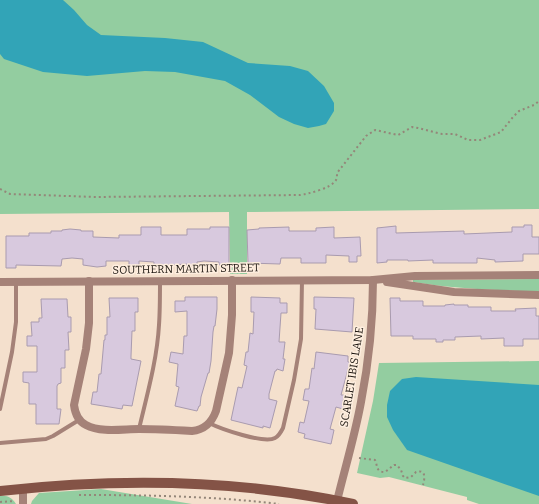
<svg xmlns="http://www.w3.org/2000/svg" width="539" height="504" font-family="Bitter,serif">
  <rect width="100%" height="100%" fill="#f4e0cd"/>
  <g fill="#93cda0">
    <polygon points="0,0 539,0 539,209 247,212 247,274 230,274 229,212 0,214"/>
    <path d="M539,279V292C497,290 455,289 413,282V280H416Z"/>
    <polygon points="539,361 539,504 479,504 467,500 467,497 389,477 380,478 357,473 373,401 379,363"/>
    <polygon points="101,489 192,504 31,504 32,501 39,493"/>
    <path d="M0,496C8,495 12,498 16,504H0Z"/>
  </g>
  <g fill="#32a4b7">
    <polygon points="0,0 63,0 74,10 87,25 101,35 165,38 203,42 248,63 290,66 308,71 324,86 334,103 334,111 326,124 319,126 308,128 294,124 279,117 250,95 225,81 175,72 145,71 87,76 43,72 4,59 0,54"/>
    <polygon points="416,377 539,385 539,496 407,450 393,430 387,417 387,405 390,391 402,379"/>
  </g>
  <g fill="#d8c9de" stroke="#a99baf">
    <polygon points="524,225 532,225 532,237 539,237 539,254 523,254 523,261 495,262 495,260 477,258 477,263 433,263 433,260 408,261 408,260 387,260 387,262 377,263 377,228 396,226 396,233 464,231 464,234 512,232 512,227 524,227"/>
    <polygon points="141,227 161,227 161,235 187,235 187,229 210,229 210,227 229,227 229,265 219,265 219,262 204,261 197,262 197,266 187,266 187,264 154,266 154,262 139,261 139,266 129,266 129,261 106,261 106,266 97,267 83,265 83,259 72,258 62,259 61,266 16,265 16,268 6,268 6,236 29,236 29,233 51,233 51,231 62,231 62,230 70,229 81,230 81,231 93,231 93,237 119,238 119,235 141,235"/>
    <polygon points="289,227 289,231 316,231 316,228 334,227 334,238 360,237 361,256 357,256 357,262 349,262 349,256 326,255 326,263 301,263 301,258 281,258 280,264 248,263 247,230 259,229 259,228"/>
    <polygon points="185,297 217,297 217,309 215,326 214,326 213,332 211,361 209,373 208,373 201,397 200,406 199,406 197,411 175,406 179,387 176,386 178,364 169,362 171,352 183,354 184,336 187,336 187,311 175,312 175,301 185,301"/>
    <polygon points="251,297 280,298 280,303 287,303 287,313 281,313 279,342 285,342 283,359 285,359 283,371 277,369 276,371 275,371 269,394 269,399 277,401 270,428 263,426 263,428 231,420 238,387 242,388 247,366 244,365 246,352 248,352 250,333 253,334 254,312 251,312"/>
    <polygon points="314,297 354,298 352,332 315,329 316,309 314,309"/>
    <polygon points="109,298 138,298 138,312 135,312 135,331 132,331 131,356 131,359 141,361 132,406 123,405 122,409 91,404 93,392 97,392 99,374 101,374 104,340 105,340 105,335 107,335 107,317 110,317"/>
    <polygon points="390,298 400,298 400,301 423,301 423,306 445,306 445,305 454,304 454,305 468,305 468,307 491,307 491,311 516,311 515,309 536,308 536,316 539,316 539,339 523,339 523,346 504,346 504,338 481,339 481,336 455,337 455,340 443,340 443,342 436,342 436,339 413,339 413,336 391,336"/>
    <polygon points="41,299 67,299 68,317 71,317 71,332 68,332 69,350 65,350 65,368 61,368 61,383 58,384 57,386 57,409 61,409 59,424 36,424 36,404 29,404 29,383 23,382 23,372 37,372 37,346 27,346 27,336 32,336 31,322 39,322 39,318 42,318"/>
    <polygon points="316,352 348,356 348,362 350,362 341,395 345,395 343,401 345,402 343,409 336,407 330,429 334,430 331,444 304,438 305,434 298,432 300,422 304,423 309,401 303,400 305,389 309,389 312,368 314,369"/>
  </g>
  <g fill="none" stroke-linecap="round" stroke-linejoin="round">
    <g stroke="#948679" stroke-width="2" stroke-dasharray="2 3" stroke-linecap="butt">
      <path d="M0,189L10,194L96,197L300,195C308,194 332,188 336,180C337,178 337,176 337,173L366,136L375,130L398,135L412,127L418,128L442,134H455L468,140H480L501,132L513,117L519,111L534,105L539,101"/>
      <path d="M359,458L375,460C378,467 376,472 385,472L394,465H397L401,470L403,476L405,478L411,477L416,472C426,469 425,478 423,485"/>
      <path d="M79,495C146,495 212,496 279,504"/>
      <polyline points="0,502 15,501"/>
    </g>
    <g stroke="#a58278" stroke-width="4">
      <polyline points="0,409 12,352 16,322 16,282"/>
      <path d="M209,423C221,429 264,444 275,438C279,436 281,432 283,428L294,380L301,339L302,280"/>
      <path d="M139,429C147,395 157,360 159,325C160,311 160,296 160,281"/>
      <polyline points="0,443 46,439 53,436 79,420"/>
    </g>
    <g stroke="#a58278" stroke-width="8">
      <path d="M89,281V323L86,349L74,405C75,413 78,421 86,425C101,433 123,429 139,429C157,429 175,430 192,431C204,430 212,422 216,411L229,353L232,315V280"/>
      <polyline points="0,282 373,280 415,276 539,275"/>
      <polyline points="387,282 454,292 539,295"/>
      <polyline points="23,488 23,504"/>
      <path d="M337,501C345,468 355,435 361,402C369,361 373,321 373,280"/>
    </g>
    <path stroke="#845346" stroke-width="10" d="M0,491C117,478 237,479 353,504"/>
  </g>
  <g text-anchor="middle" dominant-baseline="central" stroke-width="3" stroke-linejoin="round" paint-order="stroke">
    <g font-size="11" fill="#1d1610" stroke="#feeedf">
      <text transform="translate(186 269) rotate(-1)">SOUTHERN MARTIN STREET</text>
      <text transform="translate(352 377) rotate(-81)">SCARLET IBIS LANE</text>
    </g>
  </g>
</svg>
